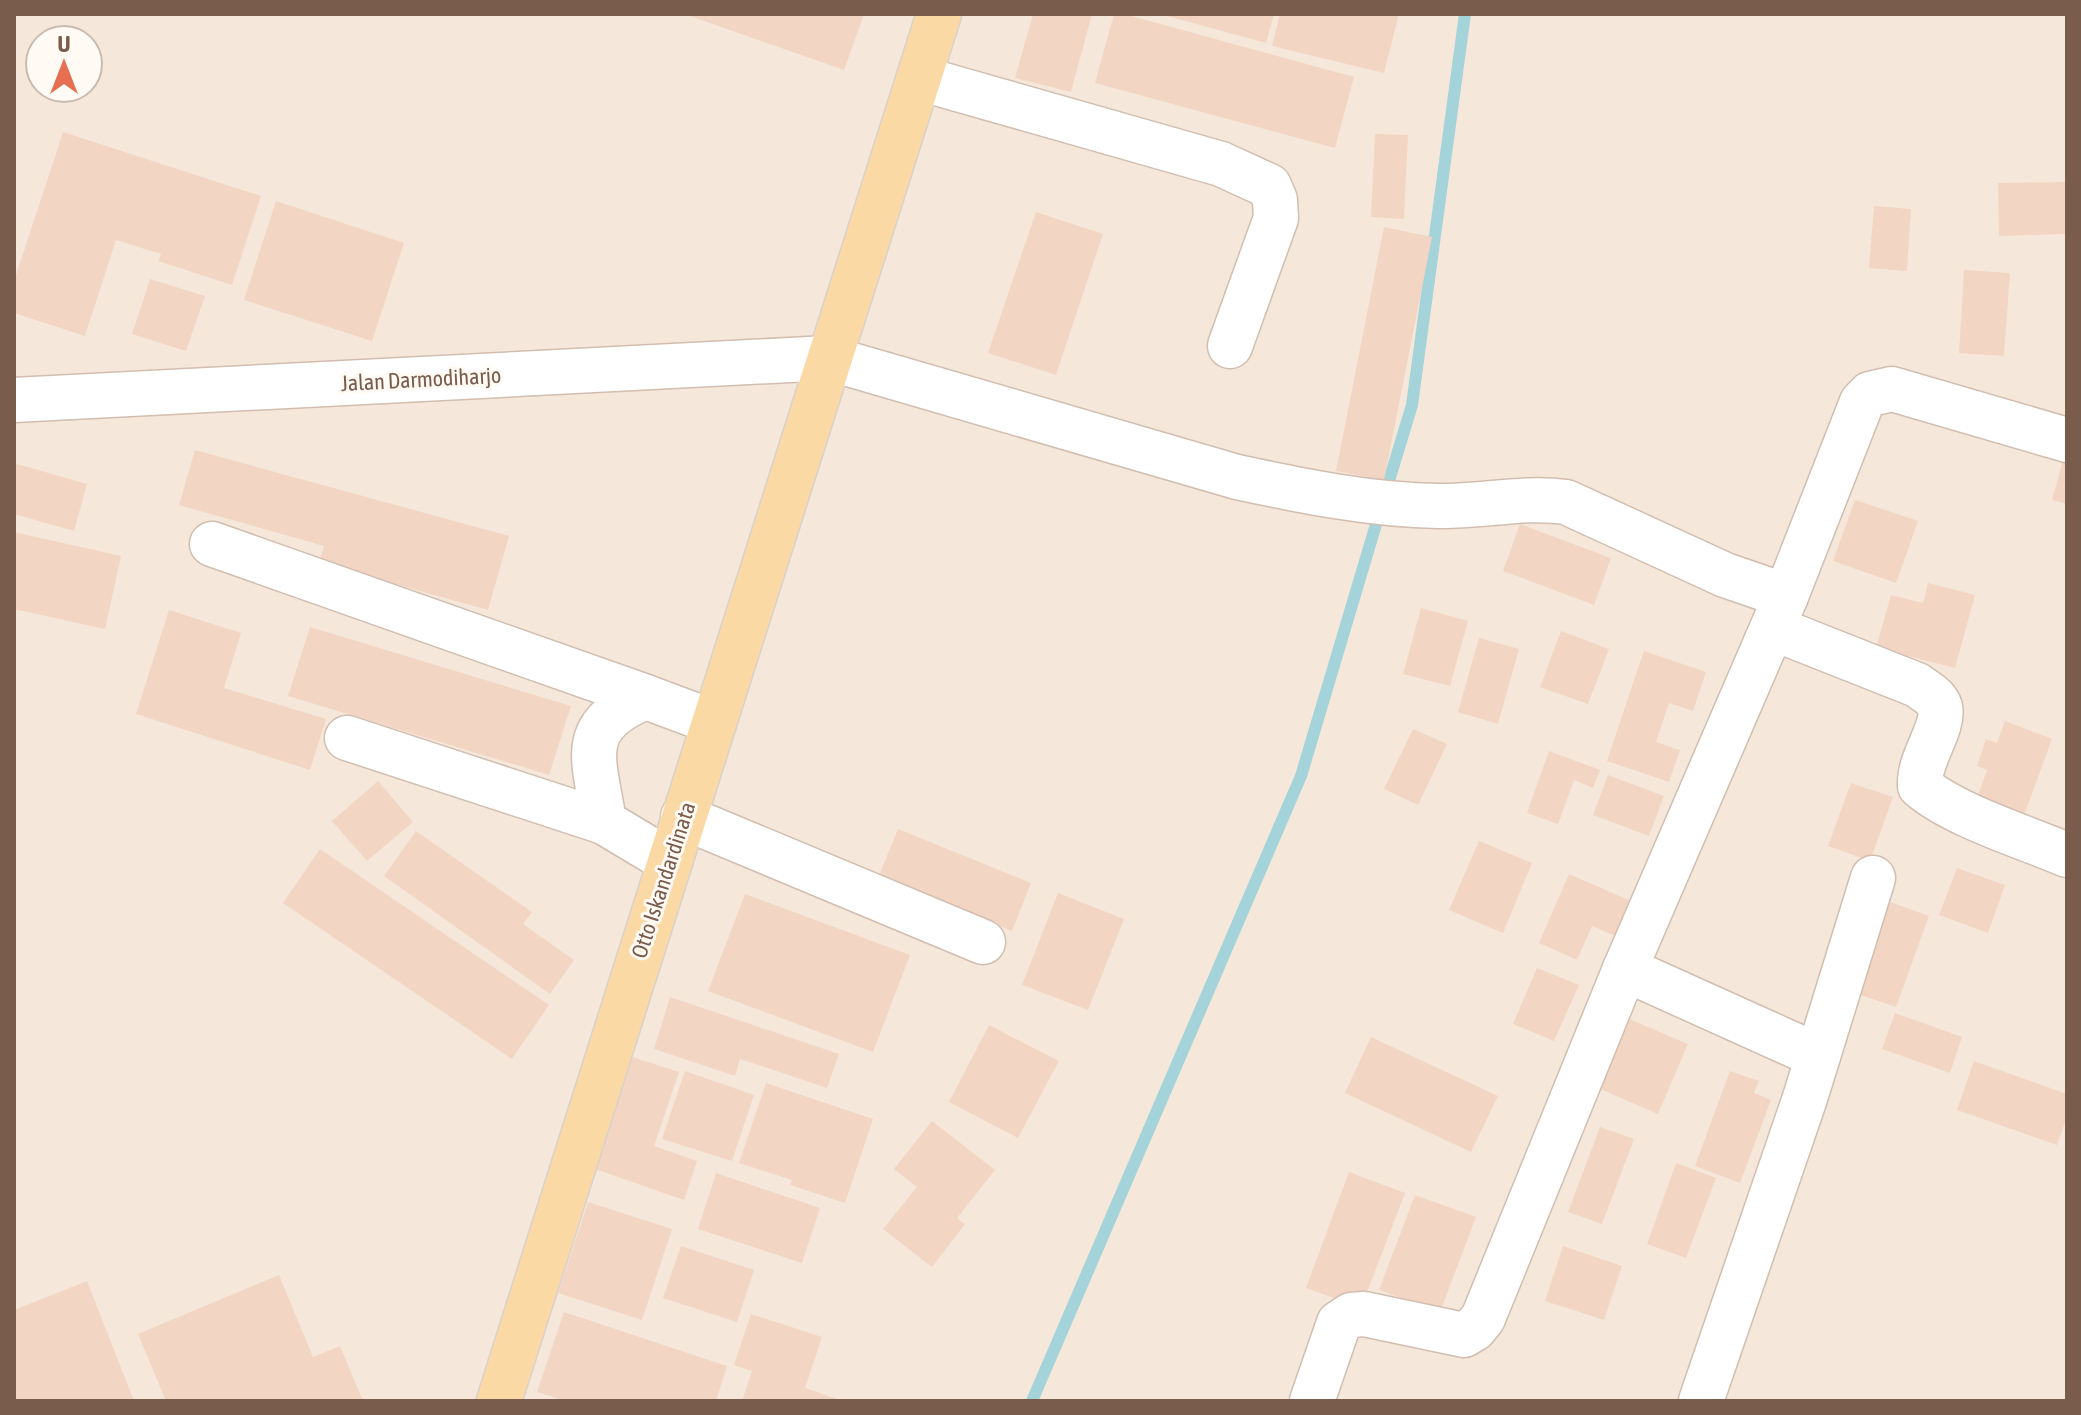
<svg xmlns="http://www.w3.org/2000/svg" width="2081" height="1415" font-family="'Asap Condensed',sans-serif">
  <rect width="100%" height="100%" fill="#fdf6ec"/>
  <path fill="#f5e8da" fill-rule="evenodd" d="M14,14H2067V1401H14ZM40,40H88V88H40Z"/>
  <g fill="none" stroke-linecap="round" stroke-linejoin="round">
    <g stroke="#a5d3da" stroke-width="12">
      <polyline points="1385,494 1412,405 1465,14"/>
      <polyline points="1032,1401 1301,776 1380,511"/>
    </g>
  </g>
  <g fill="#f3d5c3">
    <polygon points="684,14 864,14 844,70"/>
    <polygon points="1033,14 1092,14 1071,92 1015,78"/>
    <polygon points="1114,14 1124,14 1354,77 1335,148 1095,83"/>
    <polygon points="1160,14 1274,14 1266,43"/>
    <polygon points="1280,14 1399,14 1384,73 1272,46"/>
    <polygon points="63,132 261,196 232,285 158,261 161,254 116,240 85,336 14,313 14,281"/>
    <polygon points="1375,134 1408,135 1404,219 1371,217"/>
    <polygon points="2067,182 2067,234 1999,236 1998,183"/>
    <polygon points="276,201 404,243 372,341 244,300"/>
    <polygon points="1874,206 1911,209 1907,271 1869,268"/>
    <polygon points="1036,212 1103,234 1056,375 988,353"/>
    <polygon points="1384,227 1432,237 1384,480 1336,471"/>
    <polygon points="1964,270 2010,273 2004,356 1959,353"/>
    <polygon points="150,279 205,296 186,351 132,334"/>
    <polygon points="195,450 509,536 488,610 319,563 324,546 179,505"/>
    <polygon points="2064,456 2067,457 2067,504 2052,500"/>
    <polygon points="14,463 87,484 74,531 14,514"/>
    <polygon points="1855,500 1918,521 1896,583 1833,561"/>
    <polygon points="1520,524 1611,558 1594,605 1503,571"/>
    <polygon points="14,532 121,556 105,629 14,609"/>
    <polygon points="1928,583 1975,595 1955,668 1876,648 1891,595 1923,603"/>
    <polygon points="1421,608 1468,621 1450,686 1403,674"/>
    <polygon points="169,610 241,633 224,688 326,719 310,770 136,714"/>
    <polygon points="310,627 571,706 549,775 288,696"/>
    <polygon points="1561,631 1609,649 1588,704 1540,687"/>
    <polygon points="1479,638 1519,649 1498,724 1458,712"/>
    <polygon points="1644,651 1706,672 1693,711 1669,703 1656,742 1680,750 1669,782 1607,761"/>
    <polygon points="2005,721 2052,739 2025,813 1978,795 1987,770 1977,766 1986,739 1997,743"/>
    <polygon points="1413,729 1447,744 1418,805 1384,789"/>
    <polygon points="1549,751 1600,770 1593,788 1574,780 1558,824 1527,813"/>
    <polygon points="1608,775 1664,796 1649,836 1593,815"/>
    <polygon points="378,781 413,822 367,861 332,821"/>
    <polygon points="1851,783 1893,797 1870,861 1828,846"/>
    <polygon points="898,829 1031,883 1012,931 878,878"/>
    <polygon points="416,831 532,912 523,924 574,960 550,994 384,876"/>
    <polygon points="1479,841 1532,863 1503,933 1449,910"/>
    <polygon points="320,849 549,1005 512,1059 283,903"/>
    <polygon points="1957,868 2005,885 1988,933 1939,915"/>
    <polygon points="1569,874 1631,901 1615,936 1592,926 1577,960 1539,943"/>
    <polygon points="1058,893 1124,919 1088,1010 1022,985"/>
    <polygon points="745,894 910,955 873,1052 708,991"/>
    <polygon points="1879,898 1929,916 1896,1007 1846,990"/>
    <polygon points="1537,968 1579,985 1554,1041 1513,1024"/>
    <polygon points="670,997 839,1054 827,1088 740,1059 735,1076 654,1049"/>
    <polygon points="1895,1013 1962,1037 1950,1073 1882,1049"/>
    <polygon points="1620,1015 1688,1044 1658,1114 1591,1085"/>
    <polygon points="989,1025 1059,1061 1018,1138 949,1102"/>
    <polygon points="1371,1037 1498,1096 1471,1152 1345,1093"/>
    <polygon points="629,1056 679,1072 654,1146 697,1161 684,1200 592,1168"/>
    <polygon points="1974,1061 2067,1094 2067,1117 2057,1145 1957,1110"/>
    <polygon points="685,1071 754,1095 732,1161 662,1139"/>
    <polygon points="1730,1071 1759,1081 1754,1093 1771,1100 1740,1183 1695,1166"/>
    <polygon points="766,1083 873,1119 845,1203 790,1185 792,1180 739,1163"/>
    <polygon points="932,1121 995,1170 957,1218 965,1224 932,1267 883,1229 917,1187 894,1169"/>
    <polygon points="1600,1127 1634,1139 1602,1224 1568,1212"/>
    <polygon points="1676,1163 1716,1178 1686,1258 1647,1244"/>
    <polygon points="1349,1172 1405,1193 1361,1308 1306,1288"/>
    <polygon points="716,1173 820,1208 802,1263 698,1229"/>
    <polygon points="1415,1195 1476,1217 1440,1312 1379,1290"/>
    <polygon points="588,1202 672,1229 642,1320 558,1293"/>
    <polygon points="681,1246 754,1270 737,1322 663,1298"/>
    <polygon points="1563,1246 1622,1266 1604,1320 1545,1301"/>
    <polygon points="279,1275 313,1357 340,1346 363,1401 166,1401 138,1334"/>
    <polygon points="87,1281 134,1401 14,1401 14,1310"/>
    <polygon points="564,1312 727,1366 716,1401 565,1401 537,1392"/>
    <polygon points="751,1314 822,1337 805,1388 843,1401 742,1401 752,1371 734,1365"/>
  </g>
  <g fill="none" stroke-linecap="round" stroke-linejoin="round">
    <g stroke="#d1beb0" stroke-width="47">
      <g id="minor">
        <polyline points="919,78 1221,164 1269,186 1275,200 1276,218 1230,346"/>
        <path d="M14,400L828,358L1237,477C1302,491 1371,505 1438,506C1480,507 1524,496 1566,502L1725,575L1786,596"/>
        <polyline points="212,544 646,697"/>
        <path d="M1773,628L1917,685C1925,691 1937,697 1940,707C1945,728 1918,759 1920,786C1953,815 2025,837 2067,855"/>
        <polyline points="347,738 604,822"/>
        <polyline points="683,817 983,942"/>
        <path d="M669,861L604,822C595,760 574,726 646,697L713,722"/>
        <polyline points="1625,969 1818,1056"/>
        <polyline points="1312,1401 1339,1323 1351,1315 1364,1314 1464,1335 1474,1329 1483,1318 1625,969 1786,596 1862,402 1870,394 1892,389 2067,440"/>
        <polyline points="1701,1401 1805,1098 1873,878"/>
      </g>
    </g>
    <g stroke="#dad1cd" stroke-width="47">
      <polyline id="major" points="499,1401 939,14"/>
    </g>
    <use href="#minor" stroke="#fff" stroke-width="44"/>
    <use href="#major" stroke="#fbd9a5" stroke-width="44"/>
  </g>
  <g text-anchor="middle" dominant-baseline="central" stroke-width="6" stroke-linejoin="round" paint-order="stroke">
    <g font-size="22" fill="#7a5c4d" stroke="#fffaf3">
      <text transform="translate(421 379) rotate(-3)">Jalan Darmodiharjo</text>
      <text transform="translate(663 880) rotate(-72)">Otto Iskandardinata</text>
    </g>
  </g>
  <rect width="2081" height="1415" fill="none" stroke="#7a5c4d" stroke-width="32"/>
  <g transform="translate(64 64)"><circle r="38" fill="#fffaf3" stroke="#cabbb1" stroke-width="2"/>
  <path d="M0-6L14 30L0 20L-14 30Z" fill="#e76f51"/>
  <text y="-12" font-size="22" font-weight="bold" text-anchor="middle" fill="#7a5c4d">U</text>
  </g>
</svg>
